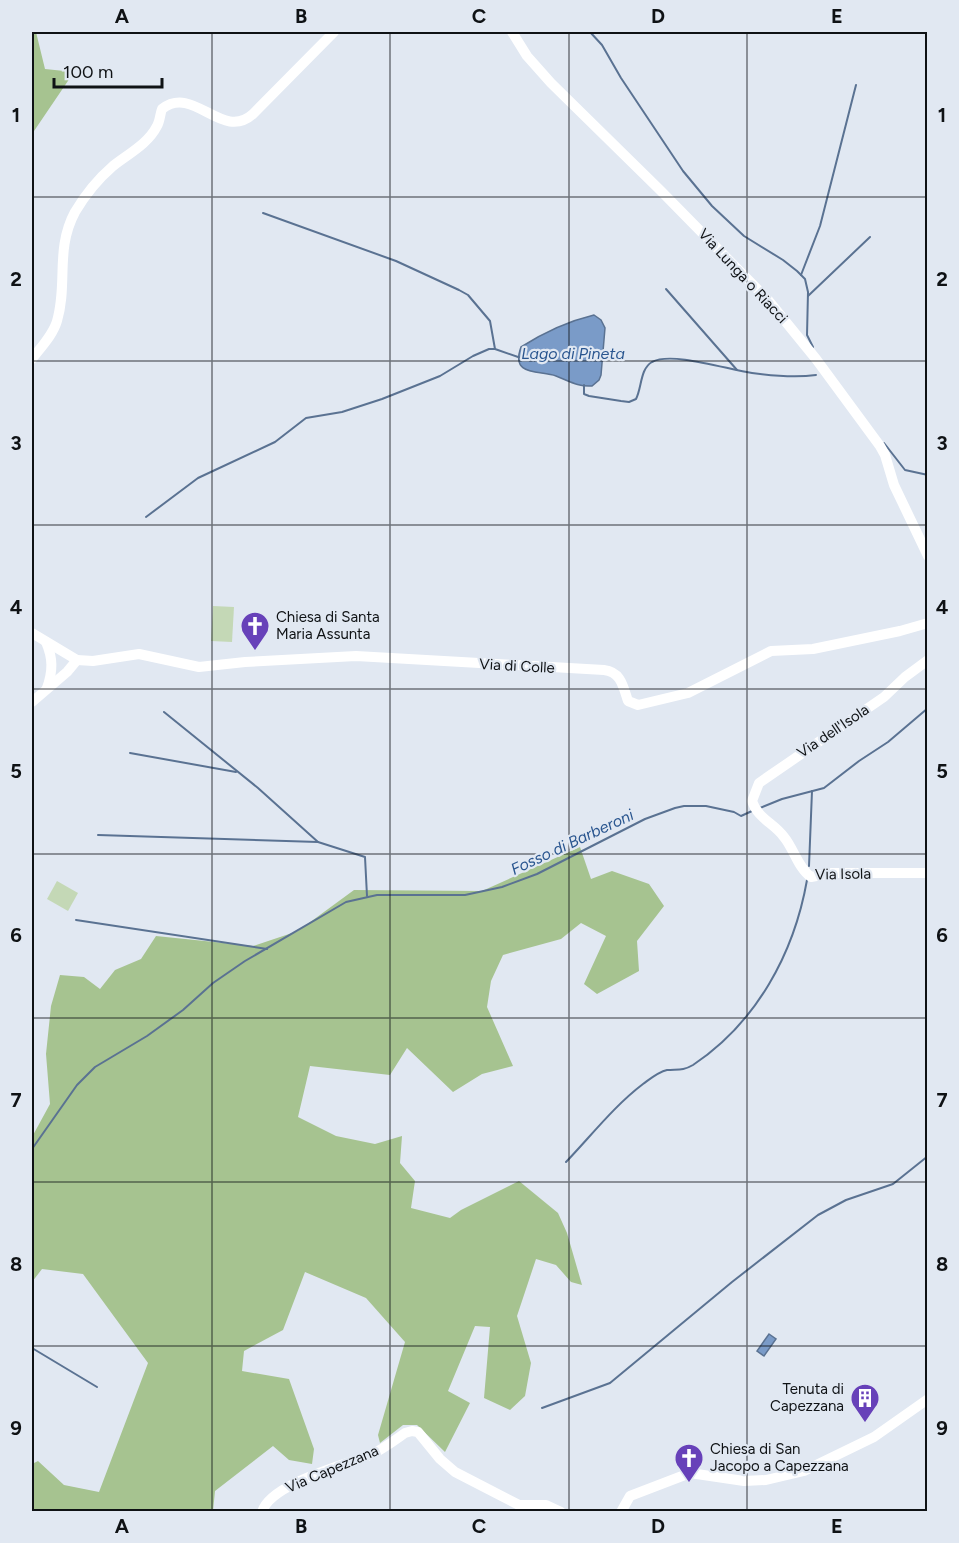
<svg xmlns="http://www.w3.org/2000/svg" width="959" height="1543" font-family="Figtree,sans-serif">
  <rect width="100%" height="100%" fill="#e1e8f2"/>
  <g fill="#c4d8b6">
    <polygon points="213,606 234,607 232,642 211,641"/>
    <polygon points="57,881 78,893 68,911 47,899"/>
  </g>
  <g fill="#a6c390">
    <polygon points="32,32 36,32 45,69 74,72 32,134"/>
    <polygon points="580,847 591,879 612,871 649,884 664,906 637,941 639,971 597,994 584,984 606,936 581,923 561,939 503,955 491,981 487,1007 513,1066 482,1074 453,1092 407,1048 390,1075 310,1066 298,1117 336,1136 375,1144 402,1136 400,1163 415,1181 411,1208 450,1218 461,1210 519,1181 558,1213 567,1233 582,1285 571,1282 556,1265 536,1259 517,1316 531,1363 525,1396 510,1410 484,1398 490,1327 475,1326 448,1391 470,1403 445,1452 417,1425 403,1425 380,1443 378,1435 405,1342 366,1298 305,1272 283,1330 244,1351 242,1371 289,1379 314,1449 312,1464 289,1460 273,1446 215,1491 213,1511 32,1511 32,1464 38,1461 64,1485 99,1492 148,1363 83,1274 42,1269 32,1282 32,1137 50,1104 46,1054 51,1006 60,975 84,977 100,989 115,970 141,959 156,936 253,946 298,931 354,890 482,891"/>
  </g>
  <g fill="#7a9bc8" stroke="#5a7292" stroke-width="1.5">
    <path d="M594,315L601,320L605,328L601,375L599,380L592,386C578,387 569,381 556,376C540,370 510,377 521,347C543,333 569,321 594,315Z"/>
    <polygon points="769,1334 776,1339 764,1356 757,1351"/>
  </g>
  <g fill="none" stroke-linecap="round" stroke-linejoin="round">
    <g stroke="#5a7292" stroke-width="2">
      <polyline points="590,32 602,45 621,78 683,171 712,206 744,236 783,260 797,271 805,279 808,292 807,335 813,347"/>
      <polyline points="263,213 396,261 459,290 468,295 490,321 495,349"/>
      <polyline points="801,275 820,226 856,85"/>
      <polyline points="666,289 737,370"/>
      <polyline points="808,296 870,237"/>
      <path d="M584,385V394L589,396L621,401L629,402L636,399C642,387 640,369 652,362C672,351 729,370 752,373C774,376 794,378 816,375"/>
      <polyline points="884,443 905,470 928,475"/>
      <polyline points="146,517 198,478 275,442 306,418 342,412 382,399 440,376 473,356 489,349 495,349 521,358"/>
      <polyline points="164,712 258,788 318,842"/>
      <polyline points="130,753 236,772"/>
      <polyline points="760,808 782,799 824,788 859,761 888,742 928,708"/>
      <polyline points="98,835 318,842 365,857 367,896"/>
      <polyline points="809,866 812,791"/>
      <polyline points="76,920 267,949"/>
      <polyline points="32,1149 77,1085 95,1067 147,1036 183,1010 213,983 245,961 346,902 377,895 465,895 502,887 537,874 645,819 675,808 684,806 706,806 734,812 741,816 752,811"/>
      <path d="M566,1162C591,1136 614,1106 643,1084C650,1079 658,1072 667,1070C677,1069 683,1071 693,1065C756,1023 794,954 807,880"/>
      <polyline points="32,1348 97,1387"/>
      <polyline points="542,1408 610,1383 732,1282 818,1215 846,1200 893,1184 928,1156"/>
    </g>
    <g stroke="#fff" stroke-width="10">
      <polyline points="512,32 527,56 551,83 661,191 768,300 816,359 880,446 885,455 894,485 928,556"/>
      <path d="M32,359C41,347 53,335 57,321C68,284 55,249 75,212C85,195 98,179 113,166C128,154 148,144 157,126C160,121 160,114 162,109C194,84 222,142 253,114L334,32"/>
      <polyline points="32,633 77,660 67,672 32,702"/>
      <path d="M46,642C53,658 53,671 47,688"/>
      <path d="M77,660L93,661L139,654L199,667L245,662L356,656L604,670C621,672 623,686 628,701L638,705L688,693L771,651L813,649L900,631L928,623"/>
      <path d="M928,660L905,677L884,697L759,783L752,801C758,819 774,823 784,837C794,849 798,868 811,877L832,873H928"/>
      <path d="M262,1512C270,1484 344,1465 370,1455C382,1450 395,1440 405,1433L412,1431L418,1432L440,1459L455,1472L519,1505H546L561,1512"/>
      <polyline points="621,1512 630,1496 690,1473 744,1481 766,1480 804,1471 874,1437 928,1399"/>
    </g>
  </g>
  <path fill="none" stroke="#0f1215" stroke-width="1.5" stroke-opacity="0.55" d="M212,32V1512M390,32V1512M569,32V1512M747,32V1512M32,197H928M32,361H928M32,525H928M32,689H928M32,854H928M32,1018H928M32,1182H928M32,1346H928"/>
  <defs>
    <g id="church-pin" transform="scale(1.5)"><path d="M0 17L-7.5 6A9.5 9.5 0 1 1 7.5 6Z" fill="#6741b9" stroke="#e1e8f2"/><path d="M-1.2-6h2.4v3.5h3.3v2.4h-3.3V6h-2.4V-.1h-3.3v-2.4h3.3Z" fill="#fff"/></g>
    <g id="building-pin" transform="scale(1.5)"><path d="M0 17L-7.5 6A9.5 9.5 0 1 1 7.5 6Z" fill="#6741b9" stroke="#e1e8f2"/><path d="M-4-6H4V6H1V3H-1V6H-4ZM-2.5-4.3h1.7v1.8h-1.7ZM.8-4.3h1.7v1.8H.8ZM-2.5-1h1.7V.8h-1.7ZM.8-1h1.7V.8H.8Z" fill="#fff"/></g>
  </defs>
  <g fill-rule="evenodd">
    <use href="#church-pin" x="255" y="626"/>
    <use href="#building-pin" x="865" y="1398"/>
    <use href="#church-pin" x="689" y="1458"/>
  </g>
  <g text-anchor="middle" dominant-baseline="central" stroke-width="4.5" stroke-linejoin="round" paint-order="stroke">
    <g font-size="15" fill="#0f1215" stroke="#e1e8f2">
      <text transform="translate(743 276) rotate(47)">Via Lunga o Riacci</text>
      <text transform="translate(517 666) rotate(3)">Via di Colle</text>
      <text transform="translate(833 731) rotate(-34)">Via dell'Isola</text>
      <text transform="translate(843 874) rotate(-1)">Via Isola</text>
      <text transform="translate(332 1469) rotate(-23)">Via Capezzana</text>
    </g>
    <g font-size="15" fill="#0f1215" stroke="#e1e8f2" text-anchor="start">
      <text x="276" y="617">Chiesa di Santa<tspan x="276" dy="17">Maria Assunta</tspan></text>
      <text x="844" y="1389" text-anchor="end">Tenuta di<tspan x="844" dy="17">Capezzana</tspan></text>
      <text x="710" y="1449">Chiesa di San<tspan x="710" dy="17">Jacopo a Capezzana</tspan></text>
    </g>
    <g font-size="16" font-style="italic" fill="#29558f" stroke="#e1e8f2">
      <text x="573" y="353">Lago di Pineta</text>
      <text transform="translate(572 842) rotate(-25)">Fosso di Barberoni</text>
    </g>
  </g>
  <rect width="959" height="1543" fill="none" stroke="#e1e8f2" stroke-width="66"/>
  <path d="M54 78v9h108v-9" fill="none" stroke="#0f1215" stroke-width="3"/>
  <text x="63" y="78" font-size="18" fill="#0f1215" stroke="#e1e8f2" stroke-width="4.5" paint-order="stroke">100 m</text>
  <rect x="33" y="33" width="893" height="1477" fill="none" stroke="#0f1215" stroke-width="2"/>
  <g font-size="20" text-anchor="middle" font-weight="bold" fill="#0f1215">
    <text x="122" y="23">A</text>
    <text x="301" y="23">B</text>
    <text x="479" y="23">C</text>
    <text x="658" y="23">D</text>
    <text x="837" y="23">E</text>
    <text x="16" y="122">1</text>
    <text x="942" y="122">1</text>
    <text x="16" y="286">2</text>
    <text x="942" y="286">2</text>
    <text x="16" y="450">3</text>
    <text x="942" y="450">3</text>
    <text x="16" y="614">4</text>
    <text x="942" y="614">4</text>
    <text x="16" y="778">5</text>
    <text x="942" y="778">5</text>
    <text x="16" y="942">6</text>
    <text x="942" y="942">6</text>
    <text x="16" y="1107">7</text>
    <text x="942" y="1107">7</text>
    <text x="16" y="1271">8</text>
    <text x="942" y="1271">8</text>
    <text x="16" y="1435">9</text>
    <text x="942" y="1435">9</text>
    <text x="122" y="1533">A</text>
    <text x="301" y="1533">B</text>
    <text x="479" y="1533">C</text>
    <text x="658" y="1533">D</text>
    <text x="837" y="1533">E</text>
  </g>
</svg>
